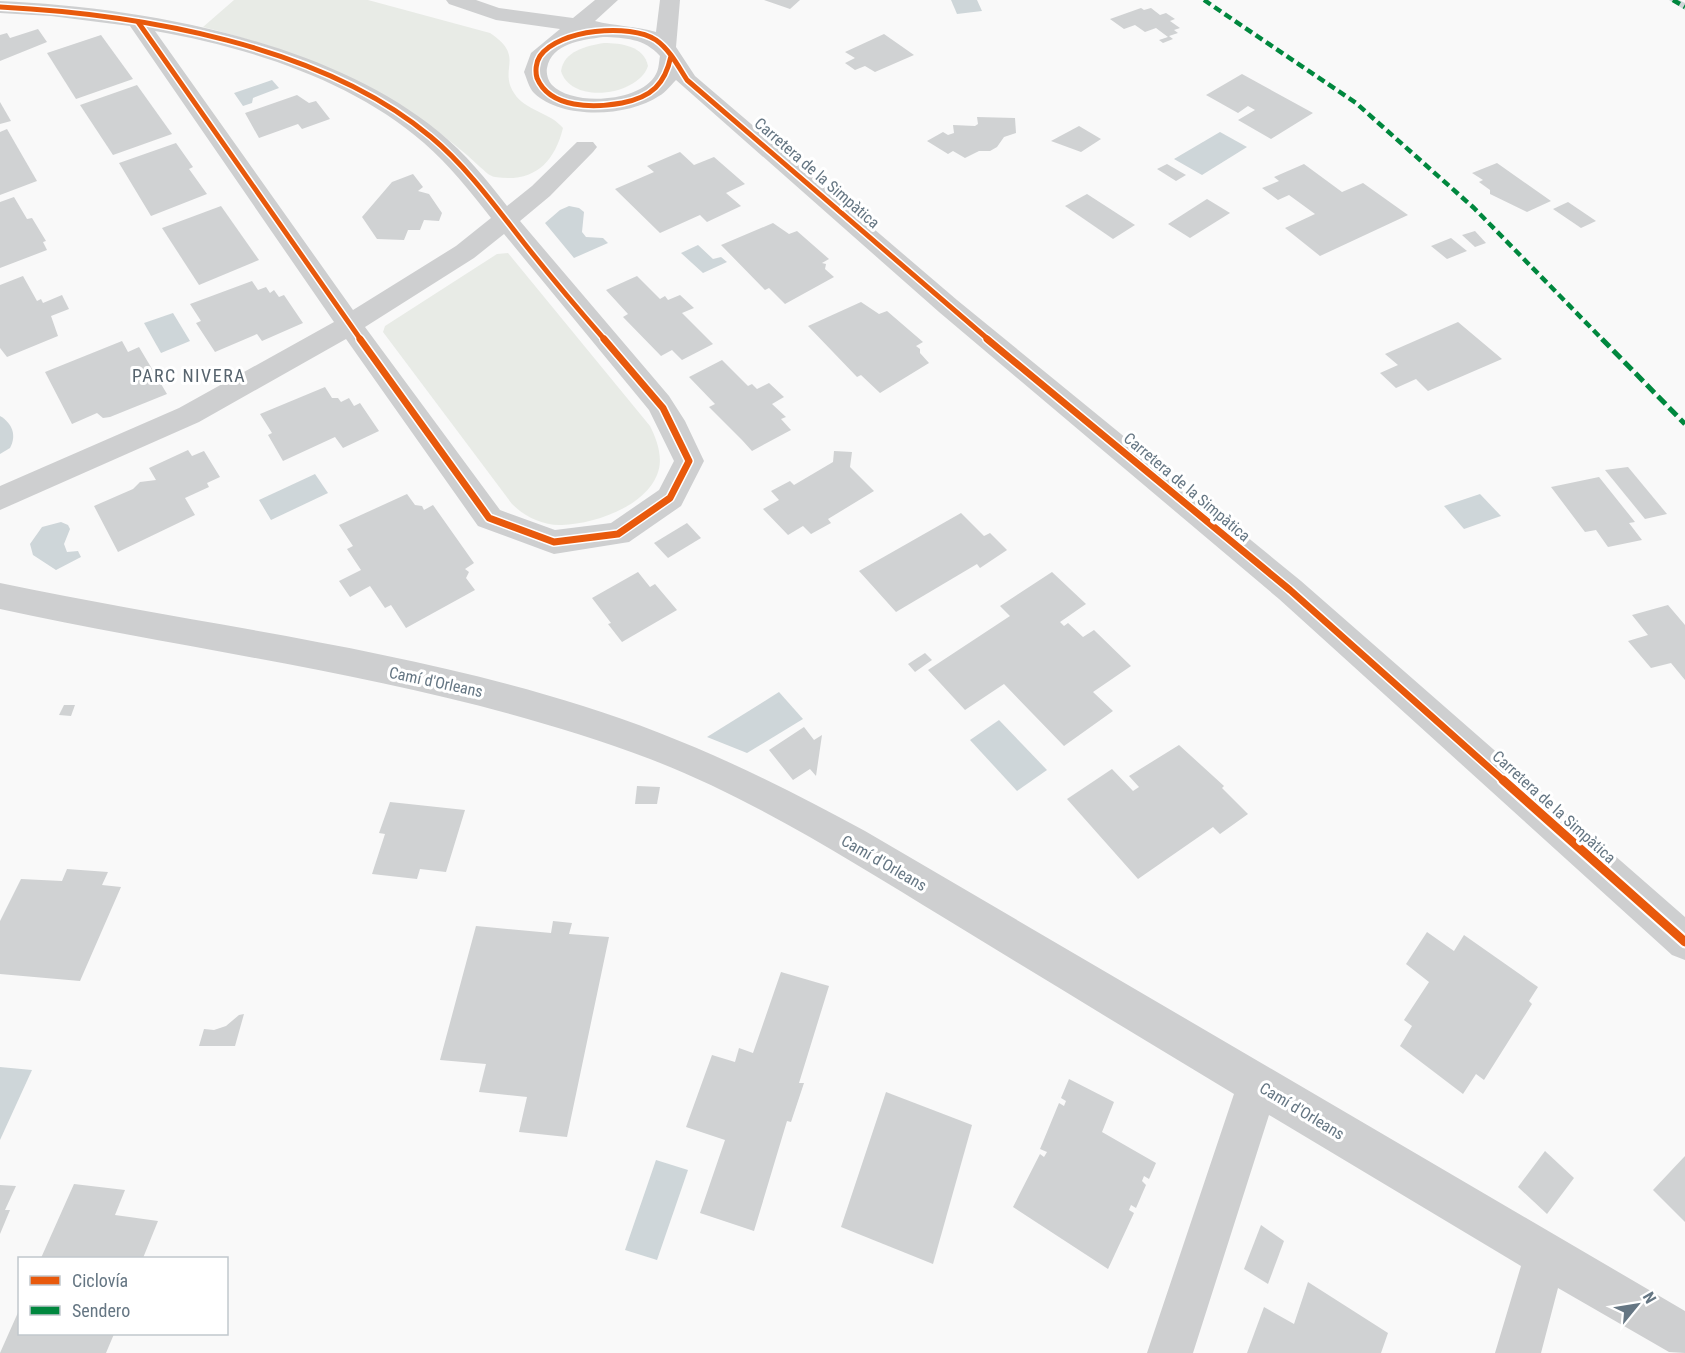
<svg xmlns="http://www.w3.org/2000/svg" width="1685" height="1353" font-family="'Roboto Condensed',sans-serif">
  <rect width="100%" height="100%" fill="#f9f9f9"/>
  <g fill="#e8ebe6">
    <path d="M234,0H368L490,33C526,57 498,68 514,93C525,111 550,112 563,128C554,164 533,183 495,177C489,176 485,171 480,167C463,151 446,137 427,124C356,73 287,49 203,27Z"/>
    <path d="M604,43C621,43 644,46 648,66C638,96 571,105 561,71C564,51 586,46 604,43Z"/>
    <path d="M508,253L650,426C657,440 664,459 657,475C644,507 594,524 562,525C544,526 525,517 512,504L383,332L385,326L497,254Z"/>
  </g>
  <g fill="#ced6d9">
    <polygon points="951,0 977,0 982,11 957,14"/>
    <polygon points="272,80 279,88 253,98 252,103 243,106 234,93"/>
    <polygon points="1220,132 1247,147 1202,175 1174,159"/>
    <polygon points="569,206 579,208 584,212 582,232 586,237 603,238 608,243 574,258 545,223 560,210"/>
    <polygon points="698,245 713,259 721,257 727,262 703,273 681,253"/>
    <polygon points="173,313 190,341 161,353 144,323"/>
    <path d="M0,416C12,423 17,435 10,448L0,454Z"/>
    <polygon points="315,474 328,493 271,520 259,500"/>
    <polygon points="1480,494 1501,516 1464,529 1444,506"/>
    <polygon points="61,522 68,525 70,529 64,544 67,552 78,551 81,557 56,570 33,555 30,544 42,527"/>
    <polygon points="779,692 803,719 747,753 707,737"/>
    <polygon points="999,720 1047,770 1017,791 970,740"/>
    <polygon points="0,1067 32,1070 0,1140"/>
    <polygon points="656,1160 688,1170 657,1260 625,1250"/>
  </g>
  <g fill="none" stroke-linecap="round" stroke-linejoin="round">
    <polygon fill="#ced6d9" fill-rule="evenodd" points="1669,0 1679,0 1685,3 1685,10"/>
  </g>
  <g fill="#d0d2d3">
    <polygon points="764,0 800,0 790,9"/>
    <polygon points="1141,8 1144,10 1151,8 1160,15 1166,13 1175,19 1170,21 1180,28 1174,30 1178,33 1169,36 1173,39 1163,43 1159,40 1168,37 1156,28 1145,32 1135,25 1124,29 1110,19"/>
    <polygon points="38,29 47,42 0,61 0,35 7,33 10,38"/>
    <polygon points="884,34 914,55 875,72 865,66 855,70 845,63 855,58 845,52"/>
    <polygon points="101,35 133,79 76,99 47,53"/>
    <polygon points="1242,74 1313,113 1271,139 1238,120 1255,110 1248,106 1238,113 1206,95"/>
    <polygon points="137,85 172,134 113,155 80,105"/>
    <polygon points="297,95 309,103 316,101 330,119 302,129 298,124 259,138 245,113"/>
    <polygon points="0,102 11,121 0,124"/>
    <polygon points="977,117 1015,118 1016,133 1004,137 997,147 990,151 979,151 965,158 953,151 948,154 927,141 943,132 948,135 954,133 953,125 975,126 978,124"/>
    <polygon points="1079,126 1101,139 1081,152 1051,141"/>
    <polygon points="7,129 37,181 0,195 0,132"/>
    <polygon points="176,143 193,167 189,169 207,194 151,216 119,163"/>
    <polygon points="680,152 694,165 714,157 745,184 726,193 741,206 707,222 700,215 660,233 615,189 654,172 647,166"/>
    <polygon points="1497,163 1551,201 1527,212 1490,194 1490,190 1479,182 1483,180 1472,173"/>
    <polygon points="1167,164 1186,175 1176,181 1157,169"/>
    <polygon points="1304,164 1342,192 1363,183 1408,215 1320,256 1285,228 1315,214 1289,195 1278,200 1262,188 1279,181 1274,177"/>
    <polygon points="413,174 423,187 418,191 429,194 442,213 439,221 424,220 420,230 408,230 404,240 377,239 362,217 392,182"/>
    <polygon points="1087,194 1135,225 1113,239 1065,206"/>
    <polygon points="14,197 27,219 32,218 46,241 43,242 47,250 0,268 0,202"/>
    <polygon points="1207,199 1230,213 1190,238 1168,224"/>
    <polygon points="1568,202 1596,221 1581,228 1553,209"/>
    <polygon points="221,206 259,260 199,285 162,228"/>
    <polygon points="773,223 789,234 797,231 829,259 822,263 826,264 825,269 834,277 785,304 769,288 765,290 721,245"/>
    <polygon points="1475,231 1486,243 1475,247 1462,235"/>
    <polygon points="1451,238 1467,251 1447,259 1431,246"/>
    <polygon points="23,276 37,301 41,299 43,303 62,295 69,309 51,316 58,336 7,357 0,348 0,285"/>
    <polygon points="637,276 660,299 665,296 668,300 680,295 694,308 682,313 713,344 682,360 672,350 661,356 623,317 628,314 606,290"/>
    <polygon points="252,281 258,290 266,287 270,293 274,290 279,297 284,295 303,323 262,341 257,334 215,352 196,323 201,321 190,304"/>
    <polygon points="861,302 879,314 887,311 923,342 916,346 920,349 920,353 929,363 880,393 861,375 857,377 808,326"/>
    <polygon points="1458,322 1502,359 1428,391 1416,379 1396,388 1380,373 1398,365 1385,354"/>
    <polygon points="122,341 128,352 139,347 167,394 110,417 103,418 97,413 72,424 45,372"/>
    <polygon points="722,360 748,386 752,384 757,389 769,383 784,397 772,404 786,417 781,419 791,430 752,451 742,440 709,407 715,404 689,377"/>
    <polygon points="325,387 332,398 338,398 341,402 349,398 354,406 360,403 379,431 343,448 335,437 283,461 268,435 272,433 260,414"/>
    <polygon points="188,450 192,456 204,451 220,477 207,483 209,487 185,498 195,515 118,552 94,506 133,489 140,482 156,480 149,468"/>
    <polygon points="834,451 852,452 850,467 874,491 828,519 831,523 811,534 803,526 788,535 763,509 779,500 771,491 790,481 794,485 833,462"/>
    <polygon points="1628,467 1667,514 1645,519 1605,470"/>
    <polygon points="1599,477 1635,522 1629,523 1642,540 1608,547 1596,530 1585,532 1551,487"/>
    <polygon points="407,494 415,505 422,506 424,510 433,505 474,563 465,569 469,572 466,578 475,590 406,628 391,605 385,608 370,586 350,597 339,581 361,570 347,549 353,546 339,525"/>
    <polygon points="961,513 984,536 990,533 1007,550 980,568 977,564 896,612 859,571"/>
    <polygon points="687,523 701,538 668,558 654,543"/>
    <polygon points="638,572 650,587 655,584 677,610 622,642 608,624 611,623 592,598"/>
    <polygon points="1052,572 1086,604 1060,622 1064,626 1068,623 1083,637 1094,630 1131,666 1093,692 1113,711 1064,746 1004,684 965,710 928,670 1010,616 1000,606"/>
    <polygon points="1668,605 1685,625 1685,680 1671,663 1651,668 1628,641 1648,635 1632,615"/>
    <polygon points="925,653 932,660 915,672 908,664"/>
    <polygon points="64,705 75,705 71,716 59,715"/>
    <polygon points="804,727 814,740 822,735 816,776 810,769 793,780 769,750"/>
    <polygon points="1179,745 1224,786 1222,788 1248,814 1220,834 1213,827 1138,879 1067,799 1112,769 1133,791 1139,787 1129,776"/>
    <polygon points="637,786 660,787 657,804 635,804"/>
    <polygon points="390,802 465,810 446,872 420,869 417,879 372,874 385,834 379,833"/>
    <polygon points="67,869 108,872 102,885 121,887 80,981 0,974 0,921 21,879 62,881"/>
    <polygon points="553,921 572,923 569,934 609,937 567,1137 519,1132 527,1097 479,1092 486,1064 440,1060 476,926 551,933"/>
    <polygon points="1427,932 1454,951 1464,935 1538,987 1529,1001 1532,1004 1484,1080 1476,1074 1463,1094 1400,1046 1412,1026 1404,1020 1429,982 1406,964"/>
    <polygon points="781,972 829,986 799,1083 804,1083 791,1122 787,1121 754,1231 700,1213 725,1140 686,1127 712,1055 735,1062 739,1048 753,1053"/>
    <polygon points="244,1014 235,1046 199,1046 204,1029 214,1030 226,1026 239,1015"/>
    <polygon points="1069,1079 1114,1102 1102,1132 1156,1163 1149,1179 1144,1176 1142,1181 1146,1185 1136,1208 1131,1205 1129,1210 1134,1213 1108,1269 1013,1207 1040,1154 1044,1157 1047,1152 1040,1149 1059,1103 1064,1106 1066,1101 1061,1098"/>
    <polygon points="886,1092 972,1125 933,1264 841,1227"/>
    <polygon points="1545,1151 1574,1178 1547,1214 1518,1187"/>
    <polygon points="1685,1156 1685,1222 1653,1190"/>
    <polygon points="74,1184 125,1190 115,1215 158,1221 143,1258 41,1258"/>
    <polygon points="0,1185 16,1186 5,1210 10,1210 0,1234"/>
    <polygon points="1261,1225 1284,1241 1268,1284 1244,1269"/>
    <polygon points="1308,1282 1388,1333 1381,1353 1247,1353 1264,1307 1294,1324"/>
    <polygon points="20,1308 20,1334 114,1334 106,1353 0,1353"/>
  </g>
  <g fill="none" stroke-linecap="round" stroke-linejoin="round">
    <g fill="#cecfd0" fill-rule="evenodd">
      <path d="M446,0H476L499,8L573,18L595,0H618L595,21C614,26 636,26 656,32L660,0H680L676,47L695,76L957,300L1301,581L1685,917V960L1672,955L1279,599L939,312L676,80C671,85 665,93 659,96C628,117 562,120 534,93C529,88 527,79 524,72L531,53L560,29L496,20L449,4ZM603,37C625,38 644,38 660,56C659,61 659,69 656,74C642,102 573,107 552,85C548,81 546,73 547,68C552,43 582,40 603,37Z"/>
      <path d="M0,1C141,7 327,40 439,132C465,153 487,180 507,206L532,186L577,142H593L597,147L593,152L550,196L520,221L669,396L685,421L704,461L681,506L629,542L554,554L543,550L478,526L346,339L199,422L0,510V486L179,408L334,322L130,26L51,16L0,13ZM155,31C247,47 352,80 424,143C449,165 471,192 491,218L456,246L353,310ZM504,234L649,410L674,461L659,490L611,523L555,530L500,510L365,327L474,258Z"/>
      <path d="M0,583C194,624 394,646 583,706C682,737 774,781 865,831L1685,1311V1353L1669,1352L1558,1288L1541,1353H1495L1521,1266L1269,1115L1193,1353H1147L1234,1094C1138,1036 1042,978 946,919C851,861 754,799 650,759C441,680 217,656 0,609Z"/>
    </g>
    <g stroke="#00873e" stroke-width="4.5" stroke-dasharray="8 4.5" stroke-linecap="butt">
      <polyline points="1204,0 1356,103 1474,208 1603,340"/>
      <polyline points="1673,0 1685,7"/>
    </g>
    <polyline stroke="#00873e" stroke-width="5" stroke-dasharray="11 5" stroke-linecap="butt" points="1602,339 1685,424"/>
    <g stroke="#fff" stroke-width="8">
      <g id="cycleway-far2">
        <path d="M0,7C139,14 322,45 431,137C467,167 495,206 524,243C550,276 577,308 605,340"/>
        <polyline points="138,22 361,340"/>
        <path d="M671,56C665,84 652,97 622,103C594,108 550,109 537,78C535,71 536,62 540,56C559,29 630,23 656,40C670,50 678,66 687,80L989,340"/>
      </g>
    </g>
    <g stroke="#fff" stroke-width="10">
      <g id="cycleway-far1">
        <polyline points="360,339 489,518 554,542 618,534 670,498 689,461 663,408 604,339"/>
        <polyline points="987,339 1290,590 1504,781"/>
      </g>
    </g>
    <g stroke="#fff" stroke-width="13">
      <polyline id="cycleway" points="1503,780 1685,942"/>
    </g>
    <use href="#cycleway-far2" stroke="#e8590c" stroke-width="5"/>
    <use href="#cycleway-far1" stroke="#e8590c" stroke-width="7"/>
    <use href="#cycleway" stroke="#e8590c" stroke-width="9"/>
  </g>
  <g text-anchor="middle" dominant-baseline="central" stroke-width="6" stroke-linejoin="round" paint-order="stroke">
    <g font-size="16" fill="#657683" stroke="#fff">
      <text transform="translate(817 173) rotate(41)">Carretera de la Simpàtica</text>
      <text transform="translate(1187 487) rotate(40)">Carretera de la Simpàtica</text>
      <text transform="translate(436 682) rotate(12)">Camí d'Orleans</text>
      <text transform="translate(1554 807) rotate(42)">Carretera de la Simpàtica</text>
      <text transform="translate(884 863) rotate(30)">Camí d'Orleans</text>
      <text transform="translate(1302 1111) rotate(31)">Camí d'Orleans</text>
    </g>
    <g font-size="18" letter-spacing="1.5" fill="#57646e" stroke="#fff">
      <text x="189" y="375">PARC NIVERA</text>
    </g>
  </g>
  <rect x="18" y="1257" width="210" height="78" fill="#ffffff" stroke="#c1c8cd" stroke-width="1.5"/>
  <rect x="30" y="1276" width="30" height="9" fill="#e8590c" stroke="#c1c8cd" stroke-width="1.5"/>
  <text x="72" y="1287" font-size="18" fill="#657683">Ciclovía</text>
  <rect x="30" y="1306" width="30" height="9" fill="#00873e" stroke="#c1c8cd" stroke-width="1.5"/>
  <text x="72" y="1317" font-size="18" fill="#657683">Sendero</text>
  <g transform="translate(1637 1305) rotate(60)" stroke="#ffffff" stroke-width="4.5" paint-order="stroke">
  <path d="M0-4.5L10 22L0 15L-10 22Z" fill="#657683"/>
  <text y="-9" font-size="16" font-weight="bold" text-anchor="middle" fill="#657683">N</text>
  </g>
</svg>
